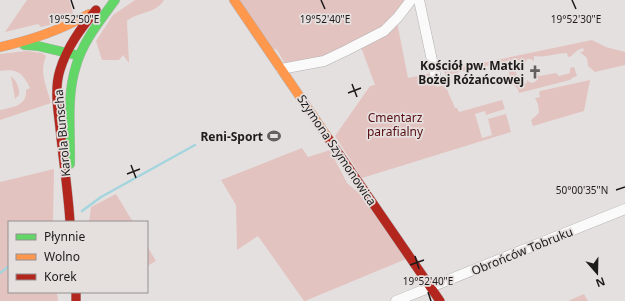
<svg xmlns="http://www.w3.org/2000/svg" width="625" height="301" font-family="'Noto Sans',sans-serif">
  <rect width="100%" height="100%" fill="#e4e0df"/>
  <g fill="#e3c3c0">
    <path d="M27,0H69L73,13C65,23 52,24 41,27L38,24L5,32Z"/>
    <path d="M135,0H164C156,14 139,11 127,21L129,63L123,55L119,60H102L96,41L113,15Z"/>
    <polygon points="240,0 407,0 381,28 326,58 285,64 277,50 271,48"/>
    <polygon points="397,22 408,78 432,73 436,87 445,85 455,108 457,108 459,112 502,100 505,109 486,115 485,111 475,114 482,138 492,135 488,119 506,114 511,132 362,178 335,136 370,86 375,85 361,47"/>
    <path d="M592,40L606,47L625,52V65L595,72L588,66L587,58L580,52L584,51L583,48L578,50L572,55V56L568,57L567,53C556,53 545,58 534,56V61L530,59H527L524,64L517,59L451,74L446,76L444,71Z"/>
    <path d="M26,51L42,53L46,56C39,73 47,87 51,103L0,120V110C13,107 27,106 26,90L30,88C23,73 17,68 0,71V54Z"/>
    <path d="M514,66L517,76L519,78L521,83H519V85L527,83V80L531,83L535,82L538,79V75L540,76L556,73L559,76L570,73V68L574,67L577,76L572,78L570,80L519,93C518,87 516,88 513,84C509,80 509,72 509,67Z"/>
    <path d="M11,76C16,80 20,88 19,95L15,99Z"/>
    <polygon points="590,80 584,111 533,126 531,120 539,113 538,104 535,98 540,97 539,93 540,91"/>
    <polygon points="302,148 308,157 330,150 347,183 366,199 406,259 305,301 304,301 258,236 237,250 236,205 221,180"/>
    <polygon points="54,169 53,222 9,222 9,292 57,292 58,301 0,301 0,182"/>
    <polygon points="116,194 133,222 89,222 91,207"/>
    <polygon points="147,246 156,261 147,266"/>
    <polygon points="584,294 588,301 568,301"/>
  </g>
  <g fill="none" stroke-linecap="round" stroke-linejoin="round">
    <g stroke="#a4d5de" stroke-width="2.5">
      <polyline points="82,211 101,197 195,145"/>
      <polyline points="0,273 9,266"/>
    </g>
    <g stroke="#b4b1b1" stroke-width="11">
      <g id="street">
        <polyline points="419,0 436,79"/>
        <polyline points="281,69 324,61 345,51 384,31 398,17 411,0"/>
        <polyline points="396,301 625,209"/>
      </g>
    </g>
    <g stroke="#b4b1b1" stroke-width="10">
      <g id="fast">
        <polyline points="24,45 38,46 76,55"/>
        <path d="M70,164C71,132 66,97 76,66C83,41 100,21 115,0"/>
      </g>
    </g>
    <g stroke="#b4b1b1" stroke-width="10">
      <g id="slow">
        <polyline points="234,0 328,138"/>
        <path d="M0,47C32,40 61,30 89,14"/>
      </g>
    </g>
    <g stroke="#b4b1b1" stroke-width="10">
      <g id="jam">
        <polyline points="328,138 440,301"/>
        <path d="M70,222C68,190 63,159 60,128C58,109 54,89 60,70C67,47 81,28 96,10"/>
        <polyline points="76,292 76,301"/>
      </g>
    </g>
    <use href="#street" stroke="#fbfafa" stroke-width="10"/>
    <use href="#fast" stroke="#63d668" stroke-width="9"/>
    <use href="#slow" stroke="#ff974d" stroke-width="9"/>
    <use href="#jam" stroke="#b3261e" stroke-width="9"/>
  </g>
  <path fill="none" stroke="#1d1b1a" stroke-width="1.5" d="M71,0L74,9M321,0L325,9M572,0L576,9M352,84L357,97M348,93L361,88M131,165L136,178M127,174L140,169M616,190L625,187M415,256L419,269M410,265L424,260M428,292L431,301"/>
  <defs>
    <g id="church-bare" transform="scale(1.08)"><path d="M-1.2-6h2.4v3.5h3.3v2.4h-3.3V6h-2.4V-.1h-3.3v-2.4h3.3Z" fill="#63605f" stroke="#e5dfde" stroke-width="2.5" paint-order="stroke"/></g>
    <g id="stadium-bare" transform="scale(1.08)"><path d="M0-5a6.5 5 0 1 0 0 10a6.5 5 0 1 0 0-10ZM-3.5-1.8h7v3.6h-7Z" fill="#63605f" stroke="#e5dfde" stroke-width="2.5" paint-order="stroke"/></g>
  </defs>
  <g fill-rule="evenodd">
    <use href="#church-bare" x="535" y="72"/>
    <use href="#stadium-bare" x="274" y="136"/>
  </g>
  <g text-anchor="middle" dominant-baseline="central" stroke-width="3.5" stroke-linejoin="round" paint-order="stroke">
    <g font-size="12" font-weight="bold" fill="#1d1b1a" stroke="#e5dfde" text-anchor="end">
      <text x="524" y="65">Kościół pw. Matki<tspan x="524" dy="14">Bożej Różańcowej</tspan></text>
      <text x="263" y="136">Reni-Sport</text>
    </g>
    <g font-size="12" fill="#560e11" stroke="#e5dfde">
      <text x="395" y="117">Cmentarz<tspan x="395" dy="14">parafialny</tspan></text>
    </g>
    <g font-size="12" fill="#1d1b1a" stroke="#e5dfde">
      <text transform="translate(62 133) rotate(-95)">Karola Bunscha</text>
      <text transform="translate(337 150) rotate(56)">Szymona Szymonowica</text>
      <text transform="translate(522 251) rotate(-22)">Obrońców Tobruku</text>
    </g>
  </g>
  <g font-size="10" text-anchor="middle" fill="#1d1b1a" stroke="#e5dfde" stroke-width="3.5" stroke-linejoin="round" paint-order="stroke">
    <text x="74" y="23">19°52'50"E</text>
    <text x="325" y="23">19°52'40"E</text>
    <text x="576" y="23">19°52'30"E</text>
    <text x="582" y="194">50°00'35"N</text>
    <text x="428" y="285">19°52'40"E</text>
  </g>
  <rect x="8" y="221" width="140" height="72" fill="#e5dfde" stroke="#959190"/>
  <rect x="16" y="234" width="20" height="6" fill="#63d668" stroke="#959190"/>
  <text x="44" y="241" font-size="12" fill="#1d1b1a">Płynnie</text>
  <rect x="16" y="254" width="20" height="6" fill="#ff974d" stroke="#959190"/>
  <text x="44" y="261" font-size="12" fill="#1d1b1a">Wolno</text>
  <rect x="16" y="274" width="20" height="6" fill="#b3261e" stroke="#959190"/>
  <text x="44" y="281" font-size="12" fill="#1d1b1a">Korek</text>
  <g transform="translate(597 273) rotate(160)" stroke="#e5dfde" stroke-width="3" paint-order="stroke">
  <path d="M0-3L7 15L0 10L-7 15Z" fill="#1d1b1a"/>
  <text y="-6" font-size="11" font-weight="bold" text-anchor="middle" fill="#1d1b1a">N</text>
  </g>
</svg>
